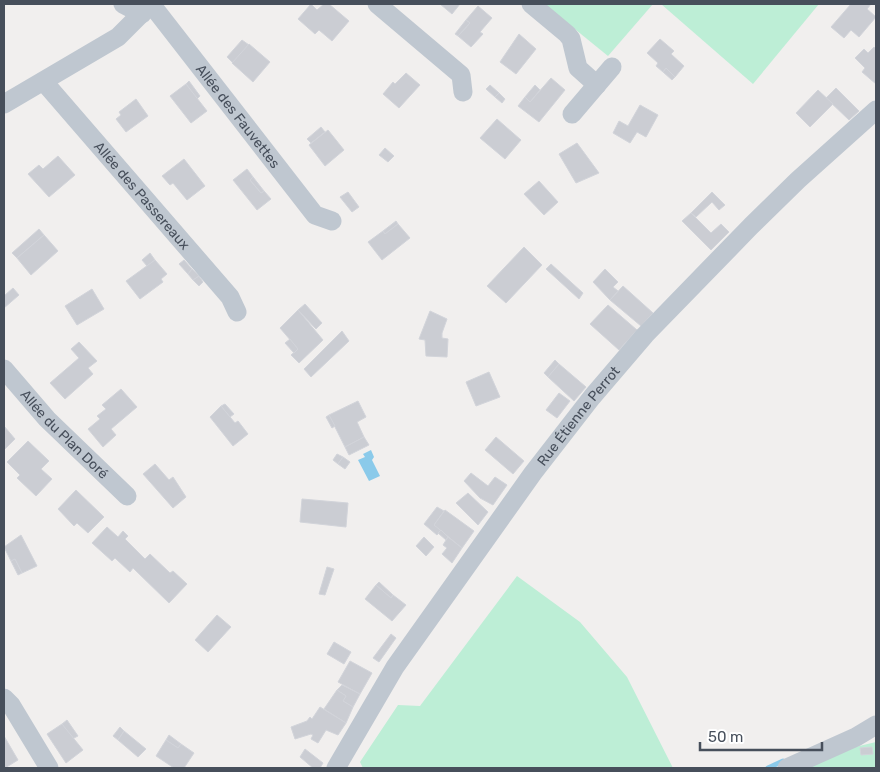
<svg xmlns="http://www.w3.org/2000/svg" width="880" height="772" font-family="Rubik,sans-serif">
  <rect width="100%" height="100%" fill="#f1efee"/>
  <g fill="#bdeed6">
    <polygon points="544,4 653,4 608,56"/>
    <polygon points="661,4 819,4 753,84"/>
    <polygon points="517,576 580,622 627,677 673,768 363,768 360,762 398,705 420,706"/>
    <polygon points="876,742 876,768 796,768 830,753"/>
  </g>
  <polygon fill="#8bcaea" points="371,450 374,457 372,460 380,476 369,481 358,460 365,457 363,454"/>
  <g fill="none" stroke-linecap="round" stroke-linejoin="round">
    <polyline stroke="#8bcaea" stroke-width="5" points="768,768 783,761"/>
  </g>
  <g fill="#cbcdd3" stroke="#d2d4da">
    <polygon points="311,4 317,10 324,4 329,4 349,21 332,41 319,30 315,34 298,19"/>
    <polygon points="440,4 460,4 452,14"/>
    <polygon points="851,4 871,4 867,9 876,17 859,37 851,30 844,38 831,27"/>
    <polygon points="478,6 492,18 480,32 483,34 471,47 458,36 470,23 466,20"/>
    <polygon points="466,20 470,23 458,36 455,34"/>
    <polygon points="519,34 536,49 516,74 500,62"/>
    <polygon points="660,39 674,51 671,54 684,66 675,77 666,68 663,72 656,66 658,63 647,53"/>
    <polygon points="242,40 249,45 233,63 227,57"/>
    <polygon points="249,44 270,62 253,82 232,63"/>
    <polygon points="874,47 876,49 876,84 862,72 865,68 855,58 864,49 868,53"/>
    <polygon points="666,68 675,77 672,80 663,72"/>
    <polygon points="406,73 420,85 399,108 383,94 393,82 395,84"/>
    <polygon points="551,78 565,90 539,122 518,106 525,97 530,102"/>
    <polygon points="189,81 200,96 197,99 186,84"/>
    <polygon points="186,84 207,111 191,123 170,96"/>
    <polygon points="490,85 499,93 495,97 486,89"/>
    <polygon points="535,85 540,90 530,102 525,97"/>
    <polygon points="836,88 859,111 849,120 826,98"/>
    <polygon points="818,90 833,104 810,127 796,113"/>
    <polygon points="499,93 505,99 502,103 495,97"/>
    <polygon points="136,99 148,116 126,132 116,119 121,115 119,112"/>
    <polygon points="640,105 658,115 646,137 637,132 630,143 613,133 619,121 628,126"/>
    <polygon points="497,119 521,140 505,159 480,138"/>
    <polygon points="321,127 325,132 311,143 307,139"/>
    <polygon points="328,130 344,150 325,166 309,145"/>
    <polygon points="577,143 599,173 576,183 559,154"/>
    <polygon points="385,148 394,156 388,162 379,155"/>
    <polygon points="58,156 75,175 49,197 28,174 39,165 43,169"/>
    <polygon points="184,159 205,186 187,200 173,183 170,185 162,176"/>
    <polygon points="247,169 253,177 250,180 261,193 264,191 271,199 257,210 233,180"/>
    <polygon points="253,177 264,191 261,193 250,180"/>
    <polygon points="539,181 558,202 544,215 524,194"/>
    <polygon points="348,192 359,207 352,212 340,197"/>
    <polygon points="712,192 725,205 719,210 712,202 696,217 691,213"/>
    <polygon points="691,213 711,233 721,224 729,232 711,250 682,221"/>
    <polygon points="396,221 398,224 385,234 383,231"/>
    <polygon points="398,224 410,238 382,260 368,242 383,231 385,234"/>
    <polygon points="39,229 44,235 17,258 12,253"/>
    <polygon points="44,235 58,251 31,275 17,258"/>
    <polygon points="524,247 542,265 506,303 487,286"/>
    <polygon points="150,253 155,260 147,266 142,260"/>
    <polygon points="155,260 167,274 161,279 163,282 140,299 126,281"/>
    <polygon points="184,260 192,269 188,274 179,264"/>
    <polygon points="551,264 583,293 579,299 546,269"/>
    <polygon points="192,269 199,276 193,280 188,274"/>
    <polygon points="605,269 618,282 613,287 618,291 610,300 593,282"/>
    <polygon points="199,276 203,282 199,286 193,280"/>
    <polygon points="623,286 653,313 641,326 610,300"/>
    <polygon points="13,288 19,295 4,308 4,296"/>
    <polygon points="92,289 104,309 77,325 65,306"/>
    <polygon points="305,304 322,323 316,329 298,310"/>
    <polygon points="608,305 637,330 619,350 590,324"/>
    <polygon points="298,310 323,340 299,363 291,355 298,349 280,328"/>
    <polygon points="430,311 447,319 442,333 442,338 448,339 447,357 426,356 425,340 419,339"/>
    <polygon points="342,331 349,341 311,377 304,369"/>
    <polygon points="290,339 298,349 294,353 285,343"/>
    <polygon points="79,342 97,361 88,368 93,374 65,399 50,383 79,358 71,349"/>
    <polygon points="555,360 559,364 548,377 544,373"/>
    <polygon points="559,364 586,387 574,401 548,377"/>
    <polygon points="489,372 500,397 476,406 466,382"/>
    <polygon points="121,389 137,407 111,429 116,435 103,447 88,429 100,419 97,416 106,409 102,405"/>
    <polygon points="559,393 570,401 557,418 546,410"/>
    <polygon points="358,401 366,417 357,422 364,437 345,447 329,415"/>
    <polygon points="225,404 234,414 230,417 221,406"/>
    <polygon points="221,406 235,423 238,421 248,434 233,446 210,417"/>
    <polygon points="329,415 335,426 332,428 326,417"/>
    <polygon points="4,426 15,439 4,450"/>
    <polygon points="364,437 369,445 349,455 345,447"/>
    <polygon points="496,437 524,461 513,474 485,450"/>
    <polygon points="28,441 49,461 41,469 52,479 36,496 17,478 20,475 7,462"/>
    <polygon points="337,454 343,457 338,464 333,460"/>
    <polygon points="343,457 350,462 345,469 338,464"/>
    <polygon points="155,464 169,480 173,477 186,497 173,508 143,474"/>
    <polygon points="471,473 488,486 495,477 507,485 493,505 480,498 464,481"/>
    <polygon points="76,490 104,517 88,533 77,523 74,526 58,509"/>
    <polygon points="468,493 488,512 478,525 456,503"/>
    <polygon points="302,499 348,503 346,527 300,522"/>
    <polygon points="437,507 444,511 434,525 441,530 437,535 424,524"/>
    <polygon points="445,510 474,531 462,548 434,525"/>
    <polygon points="107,527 118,537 123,531 128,536 125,539 145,559 150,554 170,573 173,571 187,584 169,603 133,568 130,572 115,558 112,561 92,543"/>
    <polygon points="441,530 448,537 446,540 438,533"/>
    <polygon points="21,535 37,566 22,573 15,559 11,561 4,547"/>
    <polygon points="424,537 434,547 426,556 416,546"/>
    <polygon points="448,537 462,548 452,563 442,554 447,548 443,545"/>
    <polygon points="15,559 22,573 18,575 11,561"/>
    <polygon points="327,567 334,569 325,595 319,594"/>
    <polygon points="379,582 393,595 391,598 376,585"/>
    <polygon points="376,585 391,598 393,595 406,605 392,621 365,599"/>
    <polygon points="217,615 231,627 208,652 195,640"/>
    <polygon points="391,634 396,638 379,662 373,658"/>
    <polygon points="334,642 351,652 344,664 327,654"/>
    <polygon points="350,661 372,673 360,694 338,682"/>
    <polygon points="342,685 360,694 353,707 343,701 346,696 337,690"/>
    <polygon points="337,690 346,696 343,701 353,707 346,723 324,709"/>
    <polygon points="320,707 346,723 338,735 326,730 318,743 311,739 313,735 311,734 295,739 291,727 307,721 310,717 312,719"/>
    <polygon points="67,720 78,736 72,739 62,724"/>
    <polygon points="62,724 83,750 66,763 47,734"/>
    <polygon points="120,727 124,731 118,740 113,736"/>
    <polygon points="124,731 146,749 138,757 118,740"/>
    <polygon points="169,735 181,744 178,748 166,740"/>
    <polygon points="4,736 18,760 5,768 4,768"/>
    <polygon points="166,740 178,748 181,744 194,753 184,768 174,768 156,756"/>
    <polygon points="872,747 873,754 861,755 860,748"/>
    <polygon points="305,749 323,763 320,768 313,768 300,757"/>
  </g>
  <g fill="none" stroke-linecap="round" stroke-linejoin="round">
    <g stroke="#bfc7d0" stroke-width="19">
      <polyline points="123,4 142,14"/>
      <path id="s1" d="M151,4L315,215L332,221"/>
      <polyline points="377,4 461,75 463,92"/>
      <polyline points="531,4 567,34 571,39 578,68 597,85"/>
      <path id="s2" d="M44,82L230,297L237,312"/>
      <polyline points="4,104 118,37 151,4"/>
      <polyline points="572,114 612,67"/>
      <path id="s3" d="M4,369L47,419L127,496"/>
      <polyline points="4,698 11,705 49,768"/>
      <path id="s4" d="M336,768L395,667L533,473L592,397L645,335L751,226L798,180L876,110"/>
      <polyline points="787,768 856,737 876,725"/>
    </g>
  </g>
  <g text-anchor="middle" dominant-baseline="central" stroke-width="5" stroke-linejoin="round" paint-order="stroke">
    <g font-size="14" fill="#474f5b" stroke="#fff">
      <text stroke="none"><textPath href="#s1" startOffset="142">Allée des Fauvettes</textPath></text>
      <text stroke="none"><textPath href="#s2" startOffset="150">Allée des Passereaux</textPath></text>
      <text stroke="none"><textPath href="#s4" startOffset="428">Rue Étienne Perrot</textPath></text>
      <text stroke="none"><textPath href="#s3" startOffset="89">Allée du Plan Doré</textPath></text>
    </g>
  </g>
  <rect width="880" height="772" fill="none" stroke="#474f5b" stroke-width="10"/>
  <path d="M700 742v8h122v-8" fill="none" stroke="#474f5b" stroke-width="2.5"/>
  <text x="708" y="742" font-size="15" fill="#474f5b" stroke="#ffffff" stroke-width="4" paint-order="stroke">50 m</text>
</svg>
